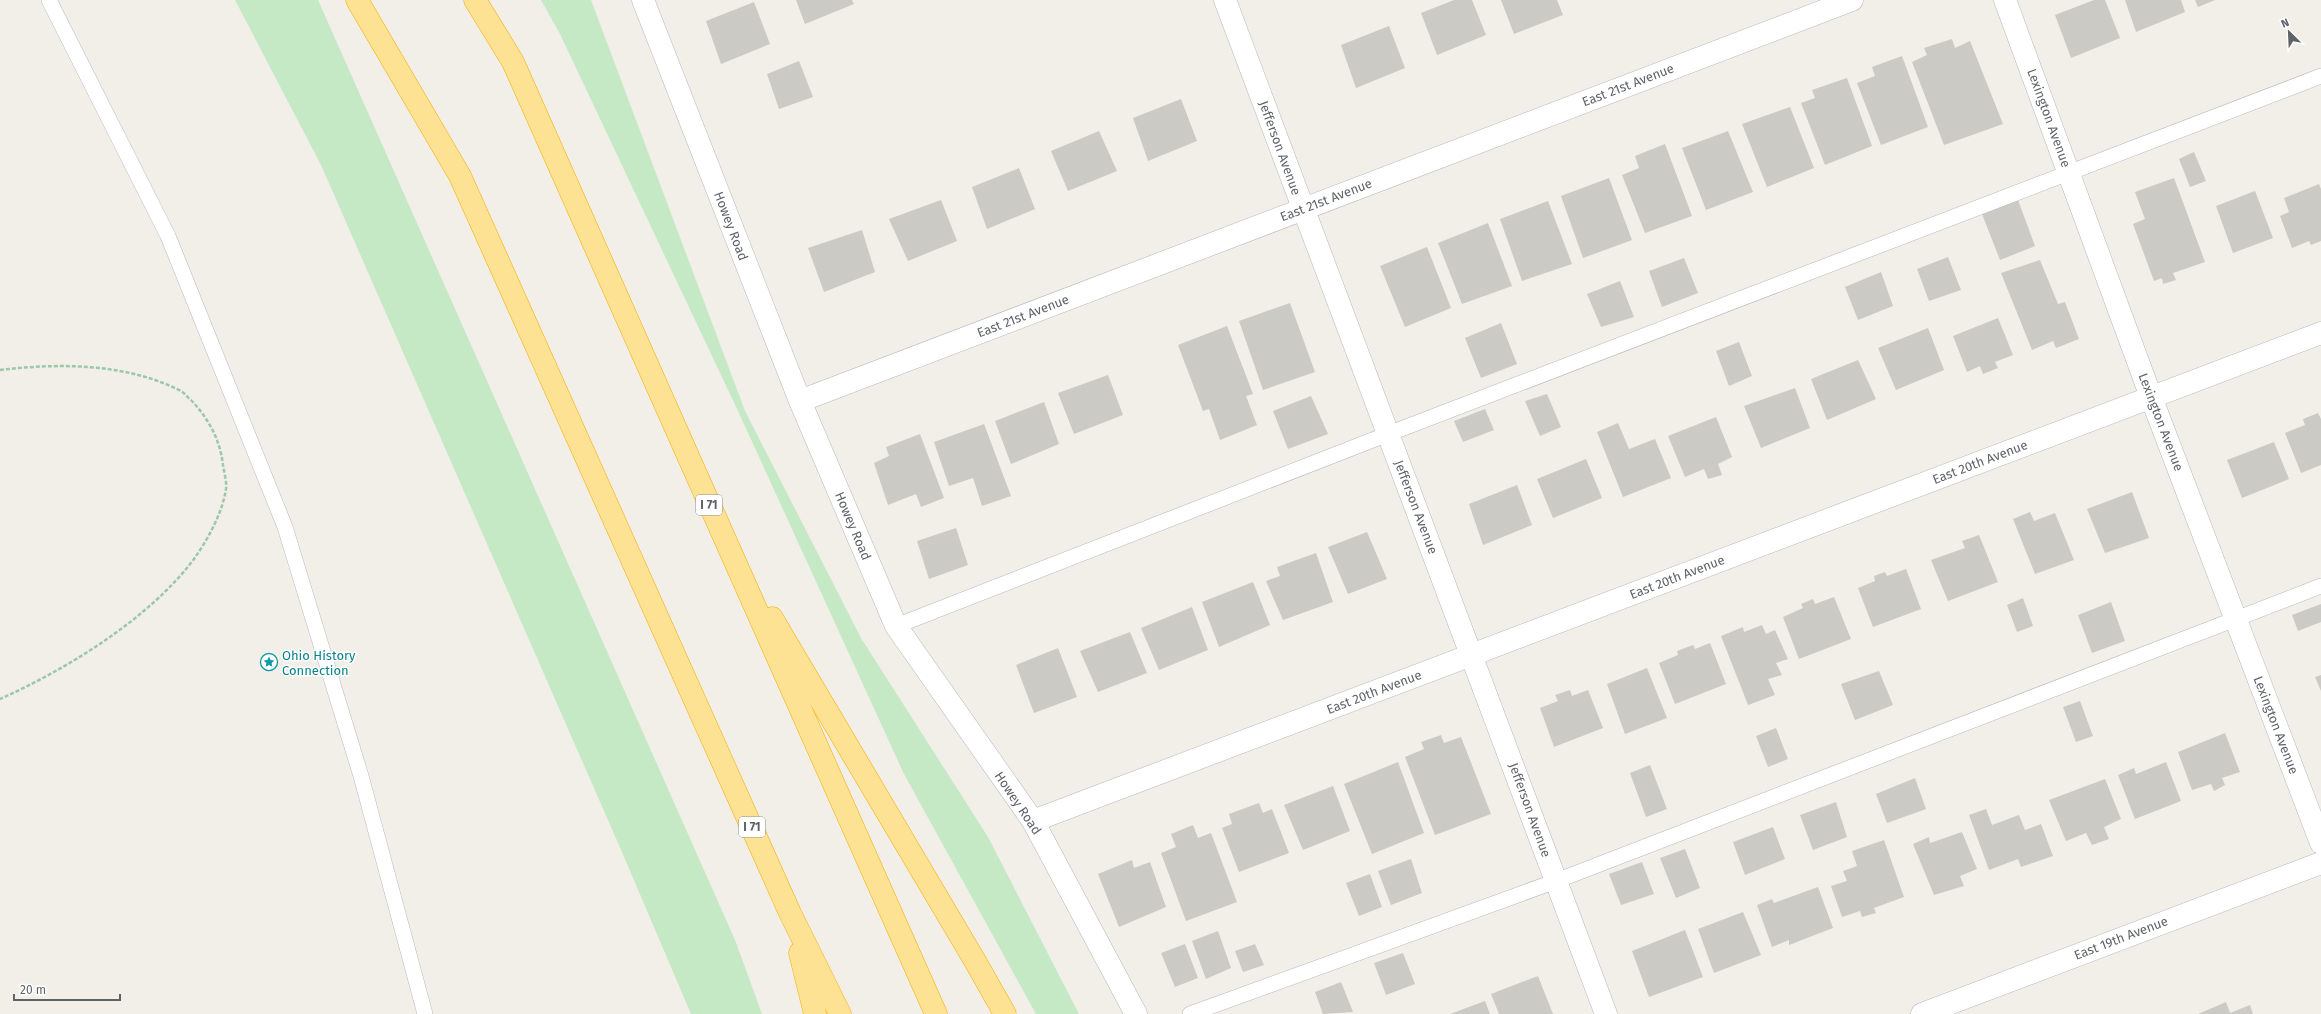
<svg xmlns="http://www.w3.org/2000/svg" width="2321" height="1014" font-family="'Fira Sans',sans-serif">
  <rect width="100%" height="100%" fill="#f1efe8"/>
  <g fill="#c5e8c5">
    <polygon points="235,0 318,0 735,940 762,1014 691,1014 622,852 321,165"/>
    <polygon points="541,0 591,0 745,411 861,638 988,837 1079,1014 1036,1014 904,774 738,411 560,34"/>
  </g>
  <g fill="#cccac5">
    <polygon points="796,0 852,0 854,4 805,24"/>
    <polygon points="1454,0 1472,0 1486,35 1437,55 1421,13"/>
    <polygon points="1501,0 1557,0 1563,15 1514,34"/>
    <polygon points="2094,0 2105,0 2120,38 2071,58 2055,15"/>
    <polygon points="2125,0 2181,0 2185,12 2136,32"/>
    <polygon points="2195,0 2215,0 2198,7"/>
    <polygon points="754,2 770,44 721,64 706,21"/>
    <polygon points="1389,26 1405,68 1356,88 1341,45"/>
    <polygon points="1952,39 1955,48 1970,41 2003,124 1944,145 1912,62 1927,55 1924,48"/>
    <polygon points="1902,56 1928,127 1881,145 1857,83 1875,76 1872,67"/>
    <polygon points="799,61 813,97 779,109 767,74"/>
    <polygon points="1847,78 1872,146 1825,165 1801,103 1815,98 1812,90"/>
    <polygon points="1181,99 1197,141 1148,161 1133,118"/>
    <polygon points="1790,107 1814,168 1767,187 1742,124"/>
    <polygon points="1099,131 1117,171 1068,191 1051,151"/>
    <polygon points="1728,131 1753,192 1706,210 1682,148"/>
    <polygon points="1665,144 1692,216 1645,233 1622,175 1639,168 1635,156"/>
    <polygon points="2194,152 2206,181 2190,187 2179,159"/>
    <polygon points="1019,168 1035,209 987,229 972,187"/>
    <polygon points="1609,178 1632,240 1583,258 1561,196"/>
    <polygon points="2174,178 2205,262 2173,273 2176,280 2163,284 2162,278 2154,281 2133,224 2145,219 2135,192"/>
    <polygon points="2319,184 2321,189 2321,241 2311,245 2309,241 2292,248 2280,216 2289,212 2284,198"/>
    <polygon points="2255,191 2273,238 2233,253 2216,206"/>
    <polygon points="941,200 957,241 908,261 889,219"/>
    <polygon points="2018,200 2035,246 2000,260 1982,214"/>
    <polygon points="1548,201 1572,264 1522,281 1500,219"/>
    <polygon points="1488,223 1512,286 1462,304 1438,243"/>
    <polygon points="862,230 875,272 824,292 808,248"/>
    <polygon points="1427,247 1451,308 1405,327 1380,266"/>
    <polygon points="1948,257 1961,290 1929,301 1917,269"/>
    <polygon points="1684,258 1698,293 1662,307 1649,271"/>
    <polygon points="2040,260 2058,304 2065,302 2079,339 2056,348 2053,341 2032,350 2001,273"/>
    <polygon points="1881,272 1893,306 1858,320 1845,287"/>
    <polygon points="1620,281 1634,317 1601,327 1587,294"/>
    <polygon points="1290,303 1315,372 1263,390 1239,321"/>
    <polygon points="1998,318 2013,355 1995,362 1998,368 1983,374 1980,366 1967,372 1953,336"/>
    <polygon points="1501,323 1517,364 1481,378 1465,338"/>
    <polygon points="1227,326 1253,394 1246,396 1257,425 1220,440 1209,409 1203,411 1178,345"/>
    <polygon points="1928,328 1944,370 1896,390 1878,348"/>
    <polygon points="1739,342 1752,376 1729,386 1716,351"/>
    <polygon points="1858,360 1876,399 1827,420 1811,379"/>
    <polygon points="1108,375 1123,415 1074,434 1058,393"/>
    <polygon points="1795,388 1810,428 1761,448 1744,406"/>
    <polygon points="1547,394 1561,427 1540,436 1525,401"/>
    <polygon points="1311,396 1328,434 1288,449 1273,411"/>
    <polygon points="1044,402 1059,444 1011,464 995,421"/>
    <polygon points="1485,409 1494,430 1463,442 1454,421"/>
    <polygon points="2318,413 2321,419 2321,465 2301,473 2285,433 2305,425 2303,419"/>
    <polygon points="1716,417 1732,457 1718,464 1722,475 1708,479 1704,469 1685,477 1668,436"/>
    <polygon points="1618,423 1629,449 1655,439 1671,478 1623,497 1597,432"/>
    <polygon points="984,424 1011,496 982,506 973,478 949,486 934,442"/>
    <polygon points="920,434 944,498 921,507 916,494 888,505 874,463 889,456 886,447"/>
    <polygon points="2274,442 2289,479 2242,498 2227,460"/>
    <polygon points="1586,459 1602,498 1553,518 1537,479"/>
    <polygon points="1517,485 1532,525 1483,545 1469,504"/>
    <polygon points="2132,492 2149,538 2105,553 2087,509"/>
    <polygon points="2030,512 2034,521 2055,513 2074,560 2035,574 2013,519"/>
    <polygon points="956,528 968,565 929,579 917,541"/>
    <polygon points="1367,532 1387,579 1348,594 1328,547"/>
    <polygon points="1979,535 1998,582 1948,601 1931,560 1965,548 1962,541"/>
    <polygon points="1316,553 1333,602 1283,620 1266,581 1280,576 1277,567"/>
    <polygon points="1906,569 1921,609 1873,627 1858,588 1875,581 1874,576 1885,572 1887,576"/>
    <polygon points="1253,582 1270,625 1219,647 1202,602"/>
    <polygon points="1834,597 1851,639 1799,659 1783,617 1803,608 1801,604 1813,599 1815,604"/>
    <polygon points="2023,598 2033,626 2017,632 2007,605"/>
    <polygon points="2111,602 2125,641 2092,653 2078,615"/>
    <polygon points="2321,604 2321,622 2298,631 2292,615"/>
    <polygon points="1192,607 1208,650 1159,670 1141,628"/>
    <polygon points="1762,625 1766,634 1775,630 1788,659 1776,663 1782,675 1768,679 1775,695 1748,705 1721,636 1743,627 1744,632"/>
    <polygon points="1130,632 1147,673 1098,692 1080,651"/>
    <polygon points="1710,643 1726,684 1675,704 1659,663 1678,655 1677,651 1693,645 1695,649"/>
    <polygon points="1058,648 1077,697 1034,713 1016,665"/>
    <polygon points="1647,668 1667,718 1625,734 1607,684"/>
    <polygon points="1879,671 1893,705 1855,720 1841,684"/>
    <polygon points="2321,675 2321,691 2315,677"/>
    <polygon points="1570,690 1572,696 1588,690 1603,728 1554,747 1540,708 1558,701 1555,695"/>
    <polygon points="2080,701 2093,736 2076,742 2063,707"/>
    <polygon points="1776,728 1788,759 1768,767 1756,736"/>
    <polygon points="2225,733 2240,772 2222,778 2225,785 2214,791 2211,784 2192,790 2178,752"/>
    <polygon points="1441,735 1444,743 1461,737 1491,814 1435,835 1405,757 1424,749 1421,742"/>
    <polygon points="1398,762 1424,833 1372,854 1344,784"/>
    <polygon points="2166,762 2181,801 2135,819 2118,775 2134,768 2136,774"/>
    <polygon points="1650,765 1667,809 1646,817 1630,773"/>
    <polygon points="1915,778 1926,809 1887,823 1876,794"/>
    <polygon points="2105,779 2121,819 2104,827 2109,839 2092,845 2086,833 2066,841 2049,800"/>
    <polygon points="1333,786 1350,831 1303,850 1284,805"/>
    <polygon points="1836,802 1847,837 1813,850 1800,815"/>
    <polygon points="1259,803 1263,813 1272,809 1289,853 1239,872 1222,828 1232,824 1229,814"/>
    <polygon points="1986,809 1992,825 2019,815 2025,830 2041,824 2053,856 2021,867 2018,859 1989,870 1969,815"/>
    <polygon points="1193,825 1198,838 1211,833 1237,902 1186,921 1161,853 1176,847 1171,834"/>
    <polygon points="1773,827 1785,859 1745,875 1733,842"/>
    <polygon points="1962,832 1977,869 1960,876 1964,886 1934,895 1913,844 1929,837 1930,843"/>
    <polygon points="1884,840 1904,897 1874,908 1876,913 1862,917 1860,911 1842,917 1831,886 1847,881 1843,871 1857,866 1852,851"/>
    <polygon points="1685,849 1700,888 1676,898 1660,858"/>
    <polygon points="1411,859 1422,893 1391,905 1378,871"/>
    <polygon points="1132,860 1134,868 1150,862 1166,907 1119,927 1098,874"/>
    <polygon points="1642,862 1654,894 1621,905 1609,874"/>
    <polygon points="1370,874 1382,907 1359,916 1346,883"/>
    <polygon points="1818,887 1833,928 1789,945 1789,940 1772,947 1757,905 1772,899 1774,903"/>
    <polygon points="1743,912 1761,955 1714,973 1698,929"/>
    <polygon points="1685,930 1703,977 1649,997 1632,951"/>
    <polygon points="1218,931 1231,968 1206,979 1192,941"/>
    <polygon points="1185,944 1198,978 1175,987 1161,953"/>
    <polygon points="1255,944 1264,965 1243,972 1235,951"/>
    <polygon points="1403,953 1415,984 1386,995 1374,963"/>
    <polygon points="1538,976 1553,1014 1499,1014 1491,994"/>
    <polygon points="1341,982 1353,1012 1323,1014 1315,992"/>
    <polygon points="1485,1001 1490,1014 1450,1014"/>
    <polygon points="2226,1002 2230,1013 2250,1005 2253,1014 2198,1014"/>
  </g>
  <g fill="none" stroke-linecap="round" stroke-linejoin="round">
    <g stroke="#b5b8bc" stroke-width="16">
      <g id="lane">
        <polyline points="49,0 168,236 285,527 361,776 425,1014"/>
        <polyline points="896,626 1388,434 2321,76"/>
        <polyline points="1190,1014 1556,881 2321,586"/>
      </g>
    </g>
    <g stroke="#b5b8bc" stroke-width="23">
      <g id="street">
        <polyline points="643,0 800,401 896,626 1033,821 1136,1014"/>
        <polyline points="1225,0 1606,1014"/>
        <polyline points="2005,0 2151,397 2321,843"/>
        <polyline points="800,401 1852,0"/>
        <polyline points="1033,821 2321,333"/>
        <polyline points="1922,1014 2321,863"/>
      </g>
    </g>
    <g stroke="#f9ab00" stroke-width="23">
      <g id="highway">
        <polyline points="357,0 460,176 790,913 840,1014"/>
        <polyline points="475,0 513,62 936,1014"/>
        <polyline points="772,618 975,961 1005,1014"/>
        <polyline points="800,953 815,1014"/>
      </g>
    </g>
    <path stroke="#9cc7a9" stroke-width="2.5" stroke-dasharray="4 2" stroke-linecap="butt" d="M0,370C58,363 125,363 179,390C184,392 187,397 191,400C208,418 220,439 223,465C224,472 227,482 226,489C222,514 208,539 194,559C149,619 67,669 0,699"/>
    <use href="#lane" stroke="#fff" stroke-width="15"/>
    <use href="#street" stroke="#fff" stroke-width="22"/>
    <use href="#highway" stroke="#fde293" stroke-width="22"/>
  </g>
  <defs>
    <g id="sight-ring" transform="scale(0.9)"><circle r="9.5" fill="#fff" stroke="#0f9aa8" stroke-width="1.5"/><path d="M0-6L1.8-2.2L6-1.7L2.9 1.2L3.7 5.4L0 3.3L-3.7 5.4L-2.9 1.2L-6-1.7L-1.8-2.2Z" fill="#0f9aa8"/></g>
  </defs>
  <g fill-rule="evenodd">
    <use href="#sight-ring" x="269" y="662"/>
  </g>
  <g text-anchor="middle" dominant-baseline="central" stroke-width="3" stroke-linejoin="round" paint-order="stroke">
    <g fill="#fff" stroke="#8f9295" stroke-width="1">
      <rect x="696" y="495" width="26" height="20" rx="3"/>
      <rect x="739" y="817" width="26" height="20" rx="3"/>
    </g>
    <g font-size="12" font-weight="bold" fill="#5f6368">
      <text x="709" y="505">I 71</text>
      <text x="752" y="827">I 71</text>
    </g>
    <g font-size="13" fill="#5f6368" stroke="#fff">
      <text transform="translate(1628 85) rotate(-21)">East 21st Avenue</text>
      <text transform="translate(2049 118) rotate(70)">Lexington Avenue</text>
      <text transform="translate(1280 148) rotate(70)">Jefferson Avenue</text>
      <text transform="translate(1326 200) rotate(-21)">East 21st Avenue</text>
      <text transform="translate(731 226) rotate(69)">Howey Road</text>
      <text transform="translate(1023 316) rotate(-21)">East 21st Avenue</text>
      <text transform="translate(2161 422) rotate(69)">Lexington Avenue</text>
      <text transform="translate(1980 462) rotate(-21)">East 20th Avenue</text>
      <text transform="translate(1416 507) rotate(69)">Jefferson Avenue</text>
      <text transform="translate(853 526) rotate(67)">Howey Road</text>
      <text transform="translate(1677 577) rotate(-21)">East 20th Avenue</text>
      <text transform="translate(1374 692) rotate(-21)">East 20th Avenue</text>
      <text transform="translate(2276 725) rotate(69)">Lexington Avenue</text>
      <text transform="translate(1018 803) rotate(56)">Howey Road</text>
      <text transform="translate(1530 810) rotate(70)">Jefferson Avenue</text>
      <text transform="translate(2121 938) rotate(-21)">East 19th Avenue</text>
    </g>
    <g font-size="13" fill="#0d838f" stroke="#fff" text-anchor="start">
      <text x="282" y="655">Ohio History<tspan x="282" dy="15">Connection</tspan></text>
    </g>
  </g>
  <g transform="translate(2289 32) rotate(336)" stroke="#ffffff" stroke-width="3" paint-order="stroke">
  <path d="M0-3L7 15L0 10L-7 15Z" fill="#5f6368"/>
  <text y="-6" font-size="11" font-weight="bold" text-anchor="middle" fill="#5f6368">N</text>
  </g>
  <path d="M14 994v6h106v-6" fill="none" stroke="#5f6368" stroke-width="2"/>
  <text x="20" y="994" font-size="12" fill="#5f6368" stroke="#ffffff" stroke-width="3" paint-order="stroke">20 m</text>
</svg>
